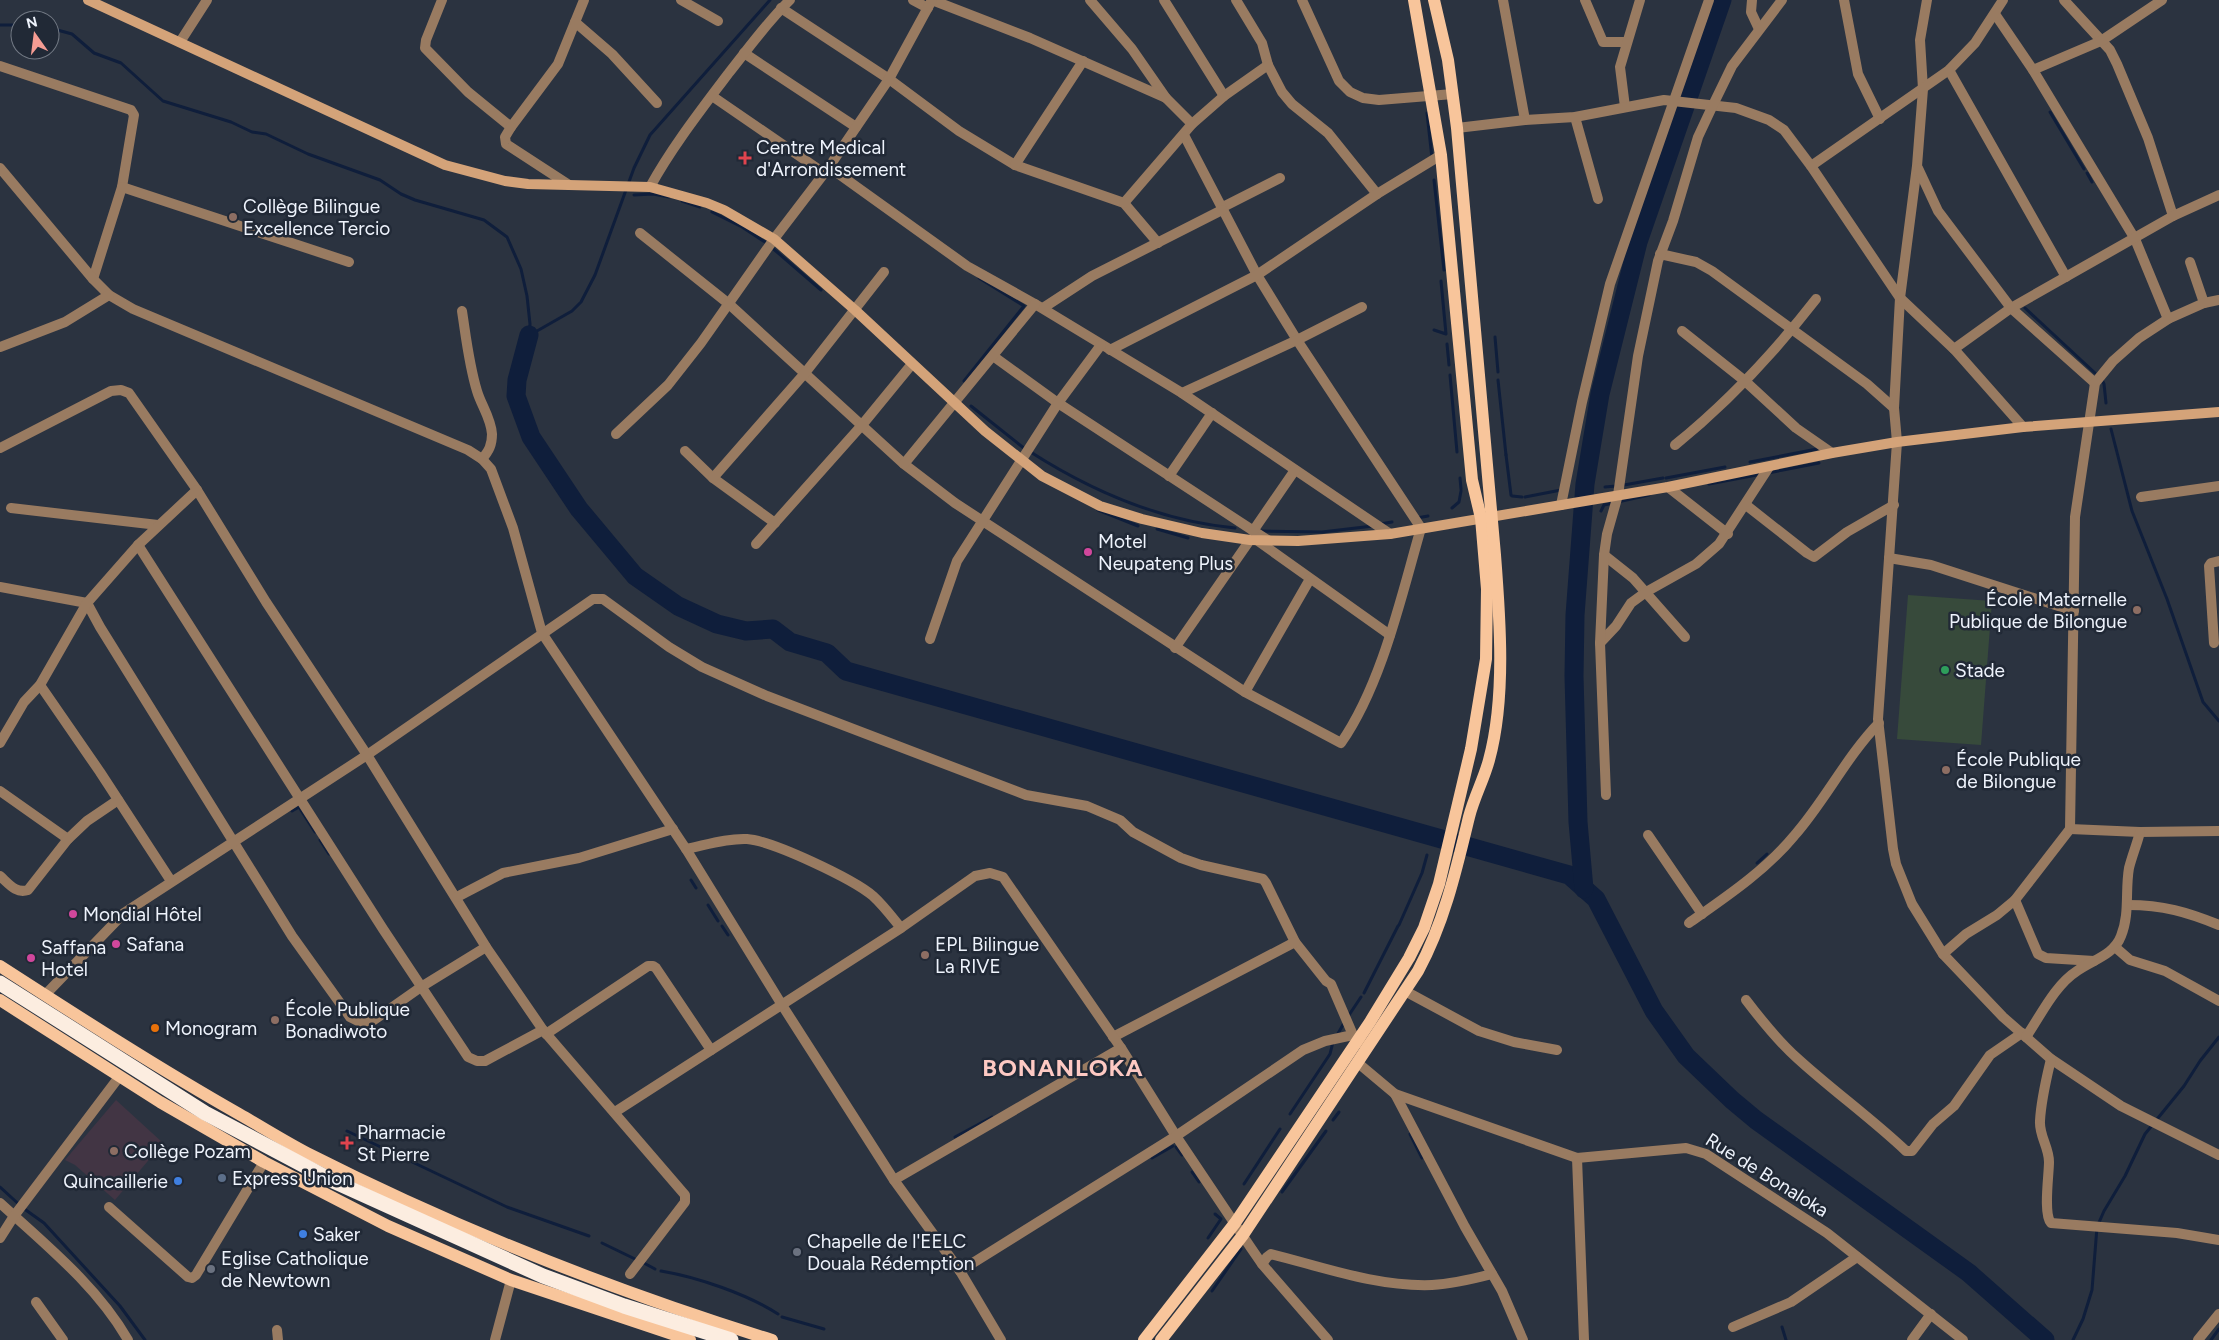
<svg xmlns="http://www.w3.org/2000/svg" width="2219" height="1340" font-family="Figtree,sans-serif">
  <rect width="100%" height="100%" fill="#2b3340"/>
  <polygon fill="#423544" points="116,1100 163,1143 115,1200 75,1165 65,1160"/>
  <polygon fill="#374a3b" points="1908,595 1992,601 1981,745 1897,739"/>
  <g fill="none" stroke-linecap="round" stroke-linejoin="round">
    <g stroke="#0f1e3b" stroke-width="3">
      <polyline points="0,25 20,25"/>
      <polyline points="50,28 72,34 94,53 121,63 163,101 231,122 252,132 266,134 308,154 380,180 401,194 415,200 484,220 507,237 521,269 527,296 530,324 529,335"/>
      <polyline points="2050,112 2084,169"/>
      <polyline points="1427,113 1432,158"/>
      <polyline points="2087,173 2092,182"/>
      <polyline points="1434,180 1444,270"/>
      <polyline points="634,195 653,194 669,197"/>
      <polyline points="682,201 700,207"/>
      <polyline points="712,212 742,227 765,242"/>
      <polyline points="770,246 821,290"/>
      <polyline points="2025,308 2095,373"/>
      <polyline points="1434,330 1446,334 1441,281"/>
      <polyline points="530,335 572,311 581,302 595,275 634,168 650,135 770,0"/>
      <polyline points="1495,337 1498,372"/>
      <polyline points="1447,344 1449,365"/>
      <polyline points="1450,375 1457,452"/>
      <polyline points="2101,378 2104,384 2106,403"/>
      <polyline points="1498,380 1506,455"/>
      <polyline points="964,381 1024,306 979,278"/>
      <polyline points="971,406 1025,449"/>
      <polyline points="2111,429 2132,511 2167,599 2203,702 2219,721"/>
      <path d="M1029,451C1091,491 1161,521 1235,528"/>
      <polyline points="1506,455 1511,495"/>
      <polyline points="1750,462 1817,449"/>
      <polyline points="1768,473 1819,463"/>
      <polyline points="1460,478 1461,489"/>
      <polyline points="1666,478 1725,467"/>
      <polyline points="1709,484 1762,474"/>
      <polyline points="1624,485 1663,478"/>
      <polyline points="1605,487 1616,486"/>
      <polyline points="1578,491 1589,490"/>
      <polyline points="1512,496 1522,497"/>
      <polyline points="1525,497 1561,490"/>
      <polyline points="1452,508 1459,502 1461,491"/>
      <polyline points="1098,510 1138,526"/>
      <polyline points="1601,511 1604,505 1649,495"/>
      <polyline points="1417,518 1428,516"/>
      <polyline points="1380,524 1392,522"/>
      <polyline points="1157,529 1188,538"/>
      <polyline points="1260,531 1322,532 1373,526"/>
      <polyline points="292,811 299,807 315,832"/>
      <polyline points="320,840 329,854"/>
      <polyline points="1757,863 1767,854"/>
      <polyline points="691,880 696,888"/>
      <polyline points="708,905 718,921"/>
      <polyline points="1399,925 1422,873 1427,855"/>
      <polyline points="722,926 728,935"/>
      <polyline points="1364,993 1398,926"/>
      <polyline points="1347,1018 1361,997"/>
      <polyline points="1336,1037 1344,1023"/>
      <polyline points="1290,1114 1330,1054 1333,1042"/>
      <polyline points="1333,1120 1339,1112"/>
      <polyline points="347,1131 507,1207 589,1236"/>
      <polyline points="1410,1134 1422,1158"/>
      <polyline points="955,1137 992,1117"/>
      <polyline points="1176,1147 1182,1155"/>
      <polyline points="1152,1158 1173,1146"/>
      <polyline points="1192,1172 1199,1182"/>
      <polyline points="1244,1184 1280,1129"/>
      <polyline points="0,1187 23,1208 44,1223 120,1306 145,1340"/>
      <polyline points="1282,1192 1326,1131"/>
      <polyline points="1208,1238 1221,1219 1215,1214"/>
      <polyline points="602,1243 635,1259"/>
      <polyline points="642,1262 655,1269"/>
      <path d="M661,1271C697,1277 747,1294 778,1314"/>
      <polyline points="1212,1291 1241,1249"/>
      <polyline points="782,1317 824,1329"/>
      <polyline points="1782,1327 1786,1340"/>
      <polyline points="2073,1340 2083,1319 2092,1290 2097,1227 2104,1211 2125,1176 2145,1134 2184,1086 2200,1061 2219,1037"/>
      <polyline points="2211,1340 2219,1329"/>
    </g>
    <g stroke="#0f1e3b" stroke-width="19">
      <polyline points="529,335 517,380 516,396 531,437 579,509 635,576 678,606 717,624 746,631 773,629 790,642 827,653 846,671 1569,875 1596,899 1654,1011 1686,1056 1732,1100 1756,1120 1969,1273 2045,1340"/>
      <polyline points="1584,889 1578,822 1574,676 1575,615 1585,484 1600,394 1638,242 1722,0"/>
    </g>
    <g stroke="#997b61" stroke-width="10">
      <polyline points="442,0 426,40 425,48 468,92 511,127 558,64 584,0"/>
      <polyline points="681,0 718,21"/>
      <polyline points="913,0 928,8"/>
      <polyline points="932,0 1030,38 1166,98"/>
      <polyline points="1090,0 1132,49 1166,98 1192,124"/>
      <polyline points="1164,0 1224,96"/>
      <polyline points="1236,0 1262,43 1268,65 1282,92 1292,104 1328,133 1377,194"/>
      <polyline points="1302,0 1339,81 1350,92 1363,98 1379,100 1453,94"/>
      <polyline points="1503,0 1525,120"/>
      <polyline points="1585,0 1603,42 1627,42"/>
      <polyline points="1752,0 1751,12 1759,29"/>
      <polyline points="1844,0 1858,74 1880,119"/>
      <polyline points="1927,0 1920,40 1923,89 1917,166 1900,298 1894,408 1897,442 1878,719 1893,849 1896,864 1912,904 1943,954 2003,1017 2051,1059 2121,1106 2219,1155"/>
      <polyline points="2064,0 2110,50 2117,64 2148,138 2173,216"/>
      <polyline points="781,8 889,79 959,131 1015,165 1124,203 1158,243"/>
      <polyline points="1995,14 2033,70 2135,239 2168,319"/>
      <polyline points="575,22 612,54 657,103"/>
      <polyline points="180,42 207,0"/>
      <polyline points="744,53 856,127"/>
      <polyline points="0,66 131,110 134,115 122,187 93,279"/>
      <polyline points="1949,70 2066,277"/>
      <polyline points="2033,70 2101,41 2162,0"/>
      <polyline points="712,96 824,173"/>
      <polyline points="1625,107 1620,67 1640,0"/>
      <polyline points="1575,117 1598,199"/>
      <polyline points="511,127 505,137 506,144 569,185"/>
      <polyline points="1457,128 1525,120 1575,117 1664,100 1736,108 1769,120 1784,130 1811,166 1900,298 1954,349 2023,427"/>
      <polyline points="1015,165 1083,61"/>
      <polyline points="1811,166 1949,70 1975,43 2003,0"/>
      <polyline points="829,167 967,266 1035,304 1182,393 1390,534"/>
      <polyline points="0,168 93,279 109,295 133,309 468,450 482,459 491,469 513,528 542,633 686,849 782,1005 894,1180 960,1271 1001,1340"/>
      <polyline points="1918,168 1938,211 2011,308 2095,383"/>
      <polyline points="122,187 349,262"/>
      <path d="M650,187C672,147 701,110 728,74C748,49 767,22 790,0"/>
      <polyline points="1124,203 1192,124 1224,96 1268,65"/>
      <polyline points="1221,208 1280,178"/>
      <path d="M640,233L729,304L904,464L955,503L1245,692L1341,743C1382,684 1401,597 1421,528L1297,340L1257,275L1184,135"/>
      <polyline points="1660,254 1696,262 1712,271 1867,384 1894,408"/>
      <polyline points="2190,262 2204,303"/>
      <polyline points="1043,308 1092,276 1222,210"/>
      <path d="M462,311C466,337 469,365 477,391C481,405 491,418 492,434C492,445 489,451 482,459"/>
      <polyline points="1682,331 1745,381 1796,428 1832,453"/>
      <polyline points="0,347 65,322 109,295"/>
      <polyline points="1954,349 2011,308 2173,216 2219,195"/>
      <polyline points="1110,350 1257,275 1377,194 1441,155"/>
      <polyline points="993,356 1058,403 1269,541"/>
      <polyline points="1182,393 1297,340 1362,307"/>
      <polyline points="616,434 668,385 701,343 774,239 829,167 889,79 932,0"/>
      <path d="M1675,445C1728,402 1774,353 1816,299"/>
      <polyline points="0,448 111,391 121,390 129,393 197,490 266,602 367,755 486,947 543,1030 685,1195 685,1202 630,1274"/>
      <polyline points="685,451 713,478 775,523"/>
      <polyline points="904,464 1035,304"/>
      <polyline points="1169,476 1212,413"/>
      <polyline points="713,478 805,373 884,272"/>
      <polyline points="1668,487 1728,534"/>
      <polyline points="2141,497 2219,486"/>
      <polyline points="1561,505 1582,402 1610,284 1709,0"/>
      <polyline points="1746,505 1807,553 1814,557 1847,532 1894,505"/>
      <polyline points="11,508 158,525"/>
      <polyline points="1253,531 1295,470"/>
      <polyline points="1258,541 1390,635"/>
      <polyline points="756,544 862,425 912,364"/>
      <polyline points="138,545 383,929 468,1057 477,1061 485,1061 543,1030"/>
      <polyline points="1604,555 1633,578 1685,637"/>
      <polyline points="1889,558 1931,565 2074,611"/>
      <polyline points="0,587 87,603 100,627 292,936 350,1017 362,1023 374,1020 421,987 486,947"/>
      <polyline points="930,639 957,561 1058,403 1101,345"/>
      <polyline points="1600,643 1616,626 1631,603 1646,592 1696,564 1719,544 1769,467"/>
      <polyline points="2214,643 2209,566 2211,563 2219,561"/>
      <polyline points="1175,648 1250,540"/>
      <polyline points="40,685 100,772 171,881"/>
      <polyline points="1245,692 1310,579"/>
      <polyline points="0,743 24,702 40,685 87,603 138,545 197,490"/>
      <polyline points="0,791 68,839"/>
      <polyline points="1606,795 1600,643 1604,555 1607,534 1618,495 1638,356 1658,261 1673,221 1698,137 1713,105 1732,66 1782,0"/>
      <polyline points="2070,829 2140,832 2219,831"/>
      <polyline points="1648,835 1702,914"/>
      <path d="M686,849C706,845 727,838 747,839C773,841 853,879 873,896C883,905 892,917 901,928"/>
      <path d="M0,876C9,884 16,894 28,890L68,839L87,821L118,800"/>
      <polyline points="457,897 503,873 579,858 673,829"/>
      <polyline points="2015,900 2038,954 2046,958 2094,961"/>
      <path d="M2128,905C2163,905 2187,912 2219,925"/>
      <path d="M1689,923C1726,897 1765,871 1794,836C1825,801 1846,757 1879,723"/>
      <polyline points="2115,947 2130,960 2165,971 2219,1001"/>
      <polyline points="1943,954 1966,934 1997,915 2015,900 2070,829 2075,517 2095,383 2113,361 2139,338 2168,319 2204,303 2219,300"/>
      <polyline points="1405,991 1479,1031 1514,1042 1557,1050"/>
      <polyline points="45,995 124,913 367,755 593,599 603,599 669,647 702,667 767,696 1026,795 1087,806 1120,820 1133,832 1181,858 1201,865 1263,879 1266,883 1295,942 1326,981 1331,984 1353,1035 1363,1044"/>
      <path d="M1746,1000C1762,1021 1778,1041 1797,1058C1832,1090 1871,1118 1906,1151H1912L1933,1124L1954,1106L1990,1055L2022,1033"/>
      <polyline points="546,1034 648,966 653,966 656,968 711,1050"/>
      <polyline points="1113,1037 1295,942"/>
      <path d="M2026,1037C2041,1015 2055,985 2077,971C2092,960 2114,955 2121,936C2130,914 2125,891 2129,868C2132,856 2137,844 2140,832"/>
      <path d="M2051,1059C2046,1080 2041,1100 2040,1121C2039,1136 2049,1147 2049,1162C2049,1175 2043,1214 2051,1223L2177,1233L2219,1240"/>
      <polyline points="1358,1063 1395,1094 1577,1158 1686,1148 1706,1154 1827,1233 1963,1340"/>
      <polyline points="1395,1094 1465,1227 1502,1291 1523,1340"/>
      <polyline points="615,1112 901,928 975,876 990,873 1003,877 1121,1048 1176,1136 1251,1248 1262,1264 1328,1340"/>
      <polyline points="1577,1158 1584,1340"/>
      <polyline points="894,1180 1121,1048"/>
      <path d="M0,1203C46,1245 97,1286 128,1340"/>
      <polyline points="109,1207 188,1277 192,1278 196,1275 264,1162"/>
      <polyline points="0,1238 14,1216 119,1077"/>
      <path d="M1262,1264L1267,1257L1271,1254C1323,1267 1377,1287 1432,1285C1452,1284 1473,1279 1492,1274"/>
      <polyline points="960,1271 1176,1136 1303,1050 1325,1041 1353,1035"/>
      <polyline points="36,1302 63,1340"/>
      <polyline points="1733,1327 1791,1302 1857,1257"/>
      <polyline points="277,1330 278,1340"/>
      <polyline points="495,1340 511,1280"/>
      <polyline points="1912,1340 1931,1314"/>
      <polyline points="2198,1340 2219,1314"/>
    </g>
    <polyline stroke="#d4a379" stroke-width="10" points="88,0 445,165 505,181 528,184 650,187 707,203 724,210 774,239 855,310 985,431 1042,476 1100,506 1142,519 1202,533 1250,540 1298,541 1390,534 1668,487 1832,453 1897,442 2023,427 2219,412"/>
    <g stroke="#f8c59b" stroke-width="12">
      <path d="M0,966C79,1017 158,1068 239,1114C262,1127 284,1141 307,1153C457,1229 611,1290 772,1340"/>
      <polyline points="0,1000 160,1102 264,1162 388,1226 511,1280 690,1340"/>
      <polyline points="1144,1340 1235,1223 1370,1022 1409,958 1424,928 1439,884 1471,749 1486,659 1487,589 1481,518 1472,480 1441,155 1414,0"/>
      <path d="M1161,1340L1243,1235L1418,971C1444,923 1456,871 1469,817C1474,797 1484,779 1489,760C1506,698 1500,619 1495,555L1457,128L1448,60L1434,0"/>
    </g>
    <polyline stroke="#fcede0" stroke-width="15" points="0,983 205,1113 333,1181 543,1276 624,1306 731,1340"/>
  </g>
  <g fill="#e0444e" stroke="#212936" stroke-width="2">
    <path d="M742.5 150.5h5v5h5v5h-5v5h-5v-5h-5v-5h5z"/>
    <path d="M344.5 1135.5h5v5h5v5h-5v5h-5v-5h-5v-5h5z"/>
  </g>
  <g fill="#8d6e63" stroke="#212936" stroke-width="2">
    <circle cx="233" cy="217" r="5"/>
    <circle cx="2137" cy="610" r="5"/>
    <circle cx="1946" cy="770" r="5"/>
    <circle cx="925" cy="955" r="5"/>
    <circle cx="275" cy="1020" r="5"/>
    <circle cx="114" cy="1151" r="5"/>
  </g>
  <g fill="#d1479c" stroke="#212936" stroke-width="2">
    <circle cx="1088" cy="552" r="5"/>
    <circle cx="73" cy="914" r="5"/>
    <circle cx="116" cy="944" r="5"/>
    <circle cx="31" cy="958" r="5"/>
  </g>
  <circle fill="#2e9e5b" stroke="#212936" stroke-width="2" cx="1945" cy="670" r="5"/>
  <circle fill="#e8710a" stroke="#212936" stroke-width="2" cx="155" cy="1028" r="5"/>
  <circle fill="#5c6f8a" stroke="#212936" stroke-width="2" cx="222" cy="1178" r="5"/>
  <g fill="#3f7fe0" stroke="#212936" stroke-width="2">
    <circle cx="178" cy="1181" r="5"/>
    <circle cx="303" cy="1234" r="5"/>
  </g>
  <g fill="#6b7280" stroke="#212936" stroke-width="2">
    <circle cx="797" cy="1252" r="5"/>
    <circle cx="211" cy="1269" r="5"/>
  </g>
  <g text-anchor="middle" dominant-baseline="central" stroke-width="5" stroke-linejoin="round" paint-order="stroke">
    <g font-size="19" fill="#eef3fc" stroke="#212936" text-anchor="start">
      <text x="756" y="147">Centre Medical<tspan x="756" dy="22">d'Arrondissement</tspan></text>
      <text x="243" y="206">Collège Bilingue<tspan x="243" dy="22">Excellence Tercio</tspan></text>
      <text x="1098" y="541">Motel<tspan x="1098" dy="22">Neupateng Plus</tspan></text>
      <text x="2127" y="599" text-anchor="end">École Maternelle<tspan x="2127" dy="22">Publique de Bilongue</tspan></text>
      <text x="1955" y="670">Stade</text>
      <text x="1956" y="759">École Publique<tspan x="1956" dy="22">de Bilongue</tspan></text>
      <text x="83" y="914">Mondial Hôtel</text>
      <text x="126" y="944">Safana</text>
      <text x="935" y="944">EPL Bilingue<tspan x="935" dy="22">La RIVE</tspan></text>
      <text x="41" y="947">Saffana<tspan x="41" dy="22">Hotel</tspan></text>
      <text x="285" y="1009">École Publique<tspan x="285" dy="22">Bonadiwoto</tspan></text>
      <text x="165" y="1028">Monogram</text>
      <text x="357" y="1132">Pharmacie<tspan x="357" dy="22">St Pierre</tspan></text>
      <text x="124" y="1151">Collège Pozam</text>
      <text x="232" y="1178">Express Union</text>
      <text x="168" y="1181" text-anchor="end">Quincaillerie</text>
      <text x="313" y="1234">Saker</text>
      <text x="807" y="1241">Chapelle de l'EELC<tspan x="807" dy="22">Douala Rédemption</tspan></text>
      <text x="221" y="1258">Eglise Catholique<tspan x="221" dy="22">de Newtown</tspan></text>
    </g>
    <g font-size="19" fill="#eef3fc" stroke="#212936">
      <text transform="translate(1767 1175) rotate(32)">Rue de Bonaloka</text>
    </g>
    <g font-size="24" font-weight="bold" letter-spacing="1" fill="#fdc9c3" stroke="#212936">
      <text x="1063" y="1067">BONANLOKA</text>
    </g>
  </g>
  <g transform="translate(35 35) rotate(346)"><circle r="24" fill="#212936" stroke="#737a85"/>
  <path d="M0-4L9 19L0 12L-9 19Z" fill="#f59c93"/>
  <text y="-8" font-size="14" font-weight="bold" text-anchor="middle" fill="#eef3fc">N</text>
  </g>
</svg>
